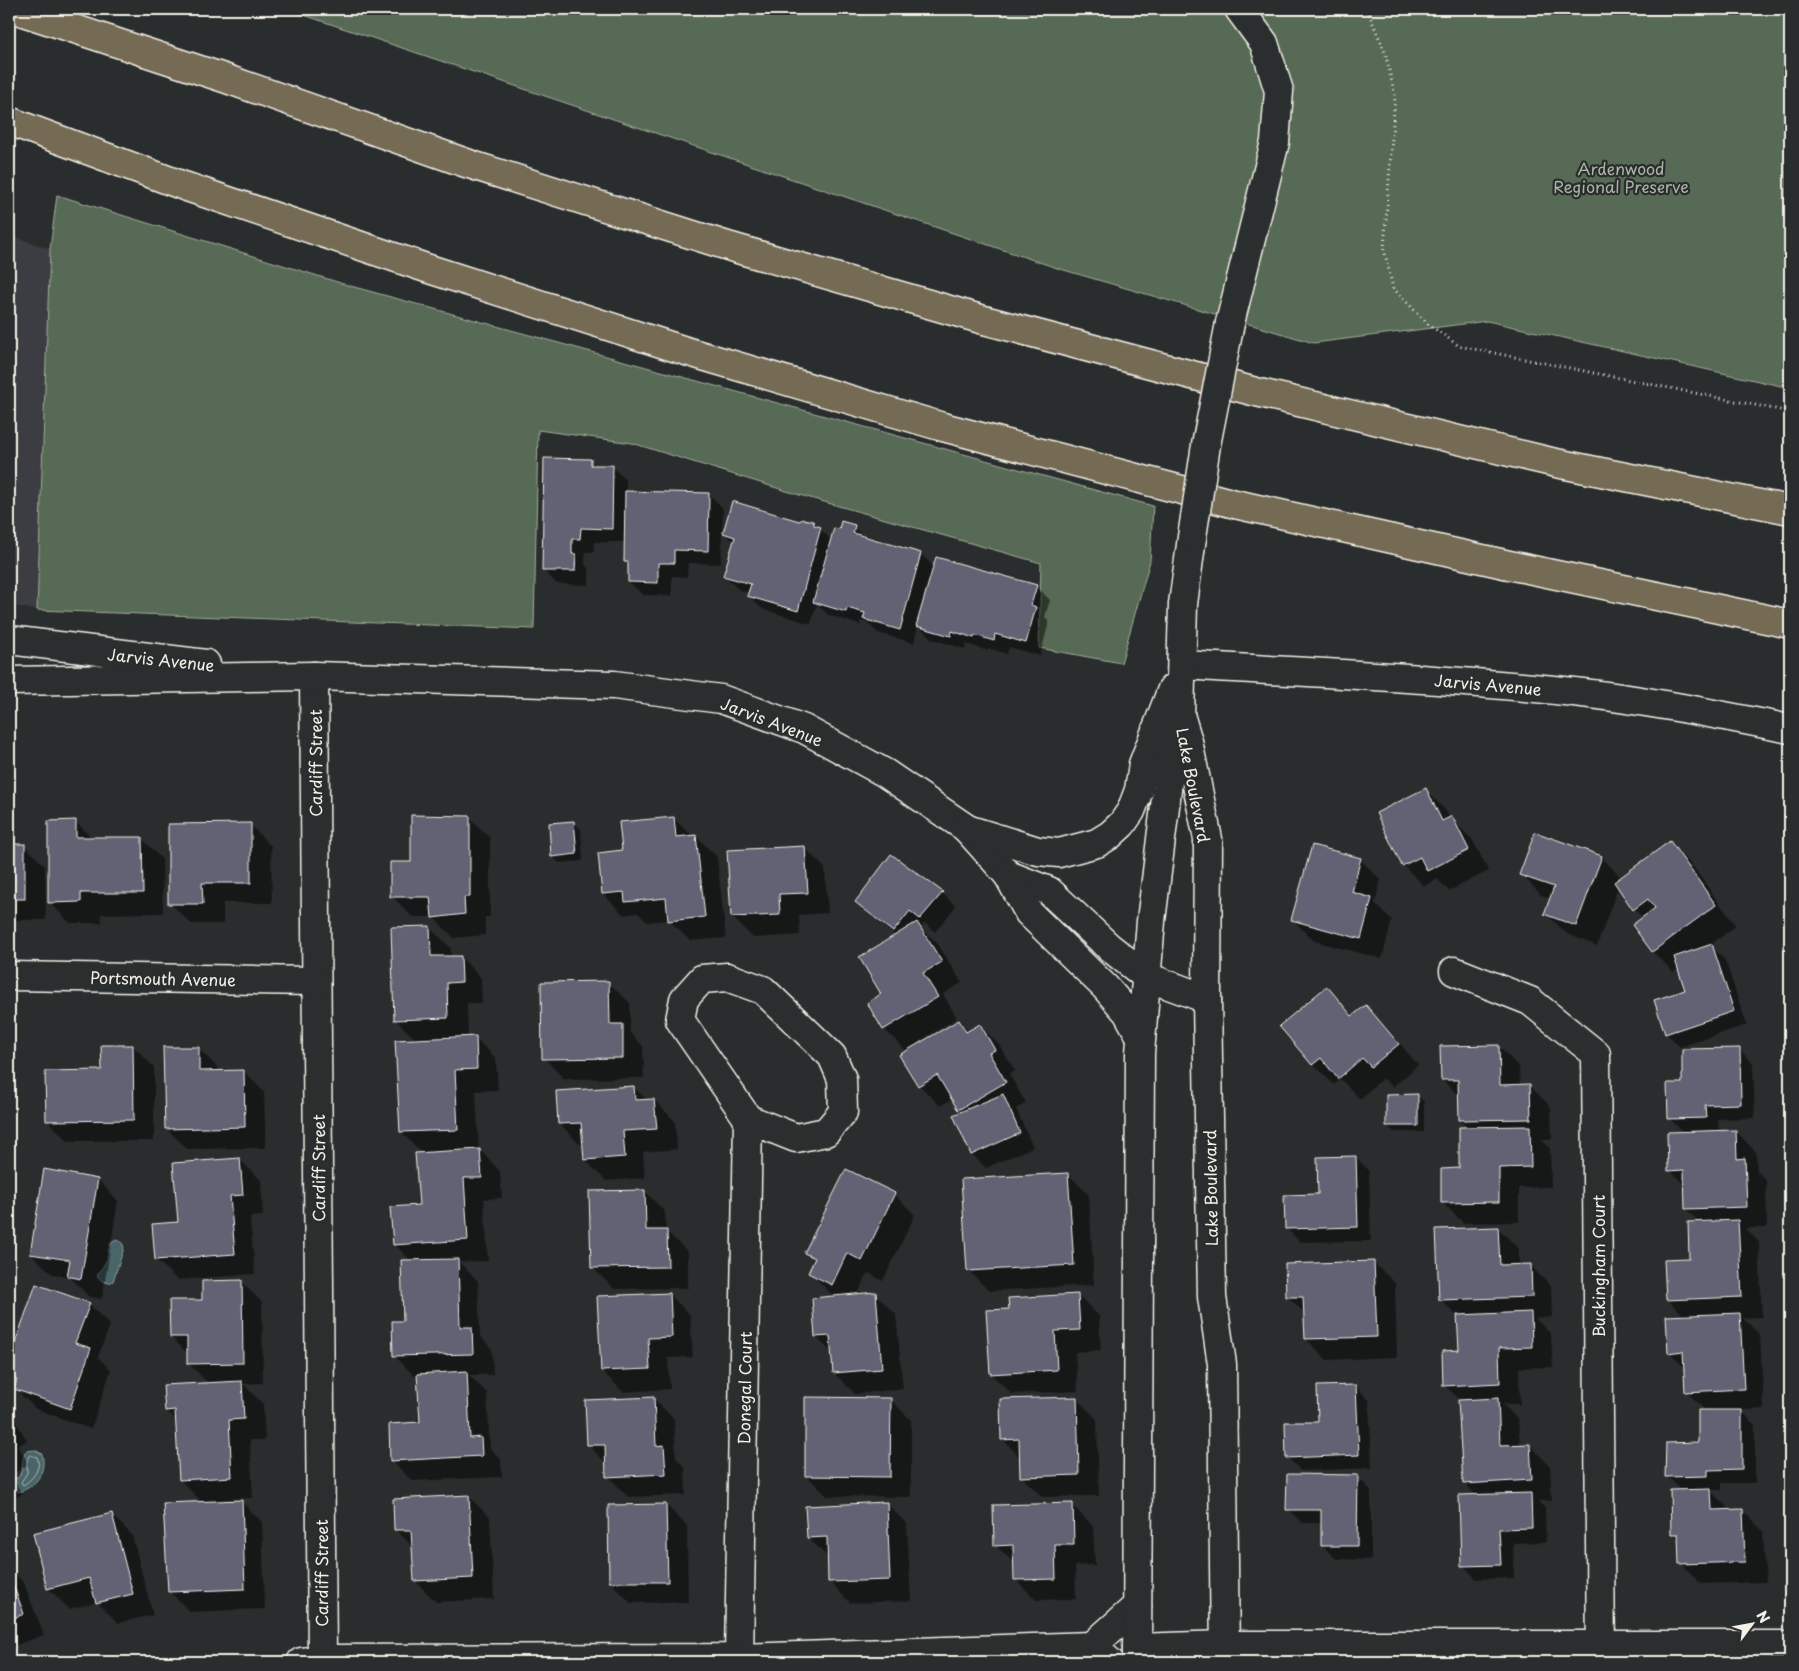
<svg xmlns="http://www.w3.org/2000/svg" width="1799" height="1671" font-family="'Playpen Sans',sans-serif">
  <rect width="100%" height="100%" fill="#2a2d2e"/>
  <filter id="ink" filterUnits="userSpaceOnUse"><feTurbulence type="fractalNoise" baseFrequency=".02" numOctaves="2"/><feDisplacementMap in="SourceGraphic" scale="10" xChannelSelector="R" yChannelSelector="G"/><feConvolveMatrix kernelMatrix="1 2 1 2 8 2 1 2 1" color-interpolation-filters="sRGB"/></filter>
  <g filter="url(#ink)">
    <polygon fill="#3b3d43" points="9,235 50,249 37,610 9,605"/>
    <g fill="#566a54" stroke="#a5ae9e">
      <polygon points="286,9 1790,9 1790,388 1487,321 1314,343 1057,268"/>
      <polygon points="57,195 347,285 1153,506 1150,561 1121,663 1039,648 1041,563 796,494 632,443 538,430 534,629 37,610 50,249"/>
    </g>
    <g fill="#48656b" stroke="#8d9d9d">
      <polygon points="116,1240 122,1242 124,1248 113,1281 109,1283 102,1281 97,1276 107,1260 110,1244"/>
      <path d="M35,1450L42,1454C47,1472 35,1488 18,1492L9,1484L11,1478H18C25,1468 20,1462 26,1451Z"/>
    </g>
    <g fill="#0007">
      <polygon points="591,460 596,466 612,467 626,480 626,492 709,494 723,508 721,564 688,563 687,577 672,576 672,596 643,595 629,582 630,565 626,561 626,542 594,542 594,552 586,552 585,565 589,569 589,585 557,584 543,570"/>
      <polygon points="799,522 812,522 832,540 839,530 854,527 865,538 921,554 934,567 1036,586 1050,600 1045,617 1049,622 1040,656 1009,647 1007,654 988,648 988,651 966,644 965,649 932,639 918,626 914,643 878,633 868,623 861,621 860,625 828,615 817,604 811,624 762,609 749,596 750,593 739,590 725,576 735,543 724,533"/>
      <polygon points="1426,790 1446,811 1450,818 1472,839 1489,871 1449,891 1437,879 1424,886 1403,865"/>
      <polygon points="469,817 490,838 490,917 485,917 485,935 454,938 433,917 412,917 392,896 412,863"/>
      <polygon points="673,818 692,836 696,836 717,857 726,938 690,941 669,920 647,922 638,913 624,915 603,894 599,854 623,851"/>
      <polygon points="76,822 92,838 141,838 162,859 163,913 101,914 102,923 70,923 49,902"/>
      <polygon points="574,823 581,829 583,861 559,863 552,856"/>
      <polygon points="250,825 271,846 272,903 223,903 223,924 191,924 170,903"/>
      <polygon points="1670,843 1691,864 1736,926 1710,945 1725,960 1747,1025 1680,1047 1666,1033 1686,990 1679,968 1673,972 1652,951 1643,918 1634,909 1618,887 1597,946 1567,934 1546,914 1551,899 1541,895 1521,874 1601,857 1622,878"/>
      <polygon points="9,845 24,845 45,866 46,920 9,920"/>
      <polygon points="804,847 825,868 828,913 799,915 800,935 753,938 732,917"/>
      <polygon points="1360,859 1381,880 1375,903 1392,920 1382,959 1314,941 1293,920"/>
      <polygon points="942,893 956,906 935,932 925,923 921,928 938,944 962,983 943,994 957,1018 917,1043 919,1045 959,1022 969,1031 980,1025 1000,1046 1015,1071 1009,1074 1026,1103 1016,1109 1033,1147 986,1168 972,1154 962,1113 953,1099 940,1106 919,1085 907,1052 884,1029 869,1003 883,994 896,936 870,915 856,902"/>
      <polygon points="430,928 451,948 451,957 461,957 481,978 482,1003 467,1003 468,1038 475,1038 496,1058 498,1090 476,1091 479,1149 500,1171 502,1198 484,1199 488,1261 459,1262 478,1281 480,1336 492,1349 493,1375 469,1375 487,1393 490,1448 501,1459 502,1477 412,1481 391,1460 421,1423 419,1377 415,1377 395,1356 404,1322 411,1261 394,1244 420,1206 423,1154 401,1132 416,1040 395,1019"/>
      <polygon points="609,983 630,1003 630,1033 643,1046 644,1078 564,1079 544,1058"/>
      <polygon points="1327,988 1354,1016 1366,1006 1386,1027 1418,1065 1393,1087 1383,1078 1360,1099 1340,1079 1334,1085 1313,1064 1281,1026"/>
      <polygon points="133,1046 154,1067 154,1141 68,1141 47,1120"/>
      <polygon points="1499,1046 1519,1067 1520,1086 1530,1086 1551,1107 1552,1139 1541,1139 1550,1148 1551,1187 1519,1188 1519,1222 1463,1223 1442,1202 1461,1169 1468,1128 1460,1120 1460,1097 1442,1080"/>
      <polygon points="198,1048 219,1069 219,1072 244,1071 264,1092 266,1148 187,1149 166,1128"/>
      <polygon points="1739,1049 1753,1063 1755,1118 1718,1119 1719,1132 1736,1131 1756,1152 1757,1171 1766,1180 1767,1228 1745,1228 1759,1242 1762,1317 1743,1318 1760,1335 1764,1409 1741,1410 1755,1425 1755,1483 1722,1483 1722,1490 1710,1490 1731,1511 1742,1510 1763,1531 1766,1582 1701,1584 1681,1563 1680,1541 1673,1534 1682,1491 1667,1476 1699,1444 1706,1411 1686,1391 1685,1368 1669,1352 1685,1317 1667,1299 1691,1259 1700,1223 1686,1209 1685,1186 1670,1170 1684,1133 1669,1118 1684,1084"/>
      <polygon points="633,1087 647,1100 654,1100 675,1121 677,1149 643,1152 645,1178 606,1181 585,1160 584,1145 580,1145 560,1124"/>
      <polygon points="1417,1095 1424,1102 1424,1132 1394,1132 1387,1126"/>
      <polygon points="1356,1157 1369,1171 1371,1241 1300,1242 1286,1228"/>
      <polygon points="240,1160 261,1180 263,1216 250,1217 255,1274 177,1280 156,1259 179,1223"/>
      <polygon points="1068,1174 1089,1195 1094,1285 989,1291 968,1270"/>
      <polygon points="98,1180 118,1201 102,1299 89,1297 70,1277 52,1274 31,1254"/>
      <polygon points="645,1191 665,1212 666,1231 688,1252 688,1288 614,1289 593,1268"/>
      <polygon points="894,1194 915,1215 883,1281 868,1273 857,1295 875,1294 896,1314 903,1389 855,1394 834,1373 832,1353 816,1337 837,1297 830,1293 810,1272 815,1261 806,1252"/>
      <polygon points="1498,1228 1519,1249 1519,1266 1530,1265 1551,1286 1552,1317 1535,1318 1551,1334 1553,1367 1519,1368 1520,1404 1503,1404 1518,1420 1520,1445 1530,1445 1550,1466 1552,1501 1538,1501 1545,1508 1546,1542 1513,1543 1514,1578 1476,1579 1463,1565 1477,1496 1464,1483 1461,1401 1444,1385 1460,1352 1459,1318 1441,1300"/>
      <polygon points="1374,1263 1395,1283 1397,1357 1327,1360 1306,1339 1305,1314 1288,1297"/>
      <polygon points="241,1282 262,1302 263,1383 243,1384 263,1404 265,1440 250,1440 253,1498 225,1499 225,1502 241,1501 262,1522 265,1609 190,1612 169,1591 203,1503 180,1480 177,1421 166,1410 209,1384 188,1363 188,1354 171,1337 204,1302"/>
      <polygon points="669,1294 690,1315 693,1357 668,1358 670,1389 623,1392 602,1371"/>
      <polygon points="1078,1295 1099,1316 1101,1350 1075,1352 1078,1391 1012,1394 991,1374 1010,1310"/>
      <polygon points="89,1304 110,1325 98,1357 111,1370 91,1429 36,1409 9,1383 9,1342 15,1345"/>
      <polygon points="1356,1386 1369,1400 1372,1468 1301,1471 1287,1457"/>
      <polygon points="653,1398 674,1419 676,1458 685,1467 686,1495 628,1497 608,1476 607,1464 588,1445"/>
      <polygon points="1076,1398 1097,1419 1099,1496 1042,1497 1021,1476 1021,1458 1002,1439"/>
      <polygon points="890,1399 911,1420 911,1497 827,1496 806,1475"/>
      <polygon points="9,1411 27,1440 18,1446 29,1464 11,1475 22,1494 9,1501"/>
      <polygon points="1357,1477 1371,1490 1371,1560 1336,1559 1322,1546 1322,1523 1302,1523 1288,1509"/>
      <polygon points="469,1497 490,1517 494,1599 436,1602 415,1581 413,1547 396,1530"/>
      <polygon points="886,1503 907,1524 911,1601 850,1603 830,1582 829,1558 808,1538"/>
      <polygon points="666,1505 687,1526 688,1602 631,1603 610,1582"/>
      <polygon points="1072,1505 1093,1526 1095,1565 1075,1566 1076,1599 1036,1600 1015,1579 1015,1564 995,1545"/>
      <polygon points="112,1515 132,1535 153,1615 118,1623 97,1602 69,1609 48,1588"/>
      <polygon points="9,1568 24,1583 44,1635 9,1648"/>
    </g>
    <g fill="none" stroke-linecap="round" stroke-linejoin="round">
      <path stroke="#afb9b6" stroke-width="1" d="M30,1455L37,1457C42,1468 33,1479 23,1485L21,1482L27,1473V1460Z"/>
    </g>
    <g fill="#626274" stroke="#f4f1e8">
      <polygon points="544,458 591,459 591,465 613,465 612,529 581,528 580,539 572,539 572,554 576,554 575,571 542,571"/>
      <polygon points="625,491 709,493 708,551 674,550 674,563 658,563 658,583 628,582 628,562 624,562"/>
      <polygon points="732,501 799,521 803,519 813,521 814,525 821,527 798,611 747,596 751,584 723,576 735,537 723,533"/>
      <polygon points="841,521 855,525 853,533 921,553 900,630 863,619 865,613 847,608 846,612 813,602 834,528 839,529"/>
      <polygon points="936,557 1037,585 1031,605 1036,607 1026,643 995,634 994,641 975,635 974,638 952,631 951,636 916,626"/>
      <polygon points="1426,788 1442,821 1452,816 1469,850 1427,871 1420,857 1402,866 1376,813"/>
      <polygon points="411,815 470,816 470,897 464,897 465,914 432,918 430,897 390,897 390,862 411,862"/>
      <polygon points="674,817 676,837 696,835 705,917 668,921 666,898 625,902 624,892 602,894 598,853 622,850 619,822"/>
      <polygon points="76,820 76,837 142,837 143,893 81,893 81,902 48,903 48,821"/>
      <polygon points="574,821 577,854 551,857 549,823"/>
      <polygon points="251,823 251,883 202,883 203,904 168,904 168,824"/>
      <polygon points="1535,832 1602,856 1576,926 1544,914 1554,887 1519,875"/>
      <polygon points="1670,841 1716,905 1652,952 1632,925 1655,908 1648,899 1633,910 1614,882"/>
      <rect x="9" y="844" width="16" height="55"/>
      <polygon points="1312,845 1361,858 1352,892 1372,898 1361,939 1291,920"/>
      <polygon points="805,846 808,893 779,894 780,915 731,917 727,850"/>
      <polygon points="891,854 943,892 920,919 910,911 893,932 855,902"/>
      <polygon points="917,922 942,962 923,973 938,997 883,1030 867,1003 881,994 859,957"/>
      <polygon points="430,926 431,956 461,956 462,982 447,983 448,1018 394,1020 391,927"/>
      <polygon points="1712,944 1734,1011 1665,1034 1654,1000 1685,990 1674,957"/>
      <polygon points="609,981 610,1024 623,1024 623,1058 542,1059 541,982"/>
      <polygon points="1327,986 1352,1016 1366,1005 1399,1044 1371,1067 1362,1058 1338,1079 1321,1058 1312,1065 1279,1026"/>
      <polygon points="959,1020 966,1032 980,1024 995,1050 989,1053 1006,1082 958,1110 937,1075 918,1086 899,1055"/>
      <polygon points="476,1036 477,1069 455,1070 458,1130 400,1132 395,1040"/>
      <polygon points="101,1045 133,1045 134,1120 46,1121 45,1071 102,1070"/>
      <polygon points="1499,1045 1500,1085 1530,1084 1531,1119 1459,1120 1458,1080 1441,1080 1440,1046"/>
      <polygon points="163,1047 199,1047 199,1071 244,1070 245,1127 165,1129"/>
      <polygon points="1740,1048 1741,1104 1705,1105 1706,1118 1668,1119 1667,1083 1682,1083 1682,1049"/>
      <polygon points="634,1086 635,1100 654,1099 657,1129 623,1131 625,1157 584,1160 581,1123 558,1124 556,1091"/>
      <polygon points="1003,1094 1020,1133 971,1155 953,1115"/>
      <polygon points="1418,1094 1418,1126 1386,1126 1386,1095"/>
      <polygon points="1530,1126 1531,1167 1499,1168 1499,1202 1441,1203 1441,1169 1459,1168 1459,1127"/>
      <polygon points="1736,1130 1737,1159 1745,1158 1747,1207 1685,1209 1684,1170 1668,1171 1667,1132"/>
      <polygon points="480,1149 482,1178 464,1178 468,1240 393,1245 390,1207 419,1205 415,1153"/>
      <polygon points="1356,1156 1358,1227 1285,1229 1284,1195 1318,1194 1317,1157"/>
      <polygon points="240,1158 243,1195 230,1196 235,1254 155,1260 152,1224 178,1222 173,1163"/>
      <polygon points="44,1169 98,1179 81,1279 67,1276 70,1260 30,1254"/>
      <polygon points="846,1169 895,1193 862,1261 847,1253 832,1285 808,1273 815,1258 804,1253"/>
      <polygon points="1068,1173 1074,1265 967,1271 961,1179"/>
      <polygon points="645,1190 646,1230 667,1230 668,1267 591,1268 589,1191"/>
      <polygon points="1738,1220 1742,1297 1666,1300 1664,1259 1689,1258 1688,1222"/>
      <polygon points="1498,1227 1500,1265 1531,1264 1532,1297 1439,1300 1436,1229"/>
      <polygon points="458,1259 460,1327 472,1327 473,1354 393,1356 392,1321 403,1321 401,1260"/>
      <polygon points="1374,1261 1377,1337 1305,1339 1303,1297 1286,1297 1285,1264"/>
      <polygon points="242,1280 243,1363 187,1364 187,1337 170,1337 169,1300 202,1300 202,1281"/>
      <polygon points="36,1284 90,1303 75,1343 91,1348 70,1409 14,1389 17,1380 9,1377 9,1341 15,1343"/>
      <polygon points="876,1292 882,1369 833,1373 830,1336 815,1337 812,1298"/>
      <polygon points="670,1293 672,1337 648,1338 650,1369 601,1371 597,1296"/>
      <polygon points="1078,1294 1080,1330 1055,1331 1057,1370 990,1374 986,1310 1009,1309 1008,1298"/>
      <polygon points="1531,1312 1532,1347 1499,1348 1500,1383 1443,1386 1442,1351 1459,1350 1457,1315"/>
      <polygon points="1740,1313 1744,1389 1685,1392 1683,1351 1668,1353 1666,1316"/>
      <polygon points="467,1371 470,1438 481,1437 482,1456 390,1461 389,1424 420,1422 417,1374"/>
      <polygon points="242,1381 244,1419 229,1420 232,1477 179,1480 175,1410 165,1411 163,1385"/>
      <polygon points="1356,1385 1359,1455 1286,1458 1285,1422 1318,1422 1317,1386"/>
      <polygon points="654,1397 656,1446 664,1445 666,1474 606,1477 605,1445 587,1445 585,1400"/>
      <polygon points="805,1397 891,1398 890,1477 805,1476"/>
      <polygon points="1077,1397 1079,1475 1020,1477 1019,1439 1001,1440 1000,1399"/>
      <polygon points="1498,1398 1500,1445 1530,1444 1532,1480 1463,1484 1458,1400"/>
      <polygon points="1698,1410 1742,1410 1742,1469 1708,1470 1708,1476 1665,1477 1666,1443 1698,1442"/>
      <polygon points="1287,1474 1358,1475 1357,1546 1321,1546 1321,1510 1286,1510"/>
      <polygon points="1711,1489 1712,1510 1743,1509 1745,1562 1679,1564 1678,1534 1671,1534 1670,1490"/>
      <polygon points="1531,1493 1532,1528 1499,1529 1501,1565 1461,1566 1459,1495"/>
      <polygon points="469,1495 473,1578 414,1581 411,1530 394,1530 393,1499"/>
      <polygon points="242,1500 245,1589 168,1592 163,1503"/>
      <polygon points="887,1502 890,1580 828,1582 827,1537 807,1538 805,1506"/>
      <polygon points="1073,1503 1074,1545 1055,1545 1056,1579 1014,1580 1013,1545 994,1546 993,1505"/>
      <polygon points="666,1504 668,1582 609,1582 608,1505"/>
      <polygon points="112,1513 133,1594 96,1603 89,1578 47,1589 33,1533"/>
      <polygon points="9,1574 24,1614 9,1620"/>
    </g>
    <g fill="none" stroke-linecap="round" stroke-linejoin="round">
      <g stroke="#f4f1e8" stroke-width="31">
        <g id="minor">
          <polyline points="1230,323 1275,142 1279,91 1264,43 1239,9"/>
          <polyline points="9,640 206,664"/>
          <path d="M1182,665C1313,673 1444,678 1574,692C1647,700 1719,715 1790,729"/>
          <polyline points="314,676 322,1659"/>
          <polyline points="9,681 314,676 614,685 721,699 804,729 885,773 966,828 1008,875 1049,891 1109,947 1147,977 1207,999"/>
          <polyline points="1181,718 1188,741 1208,839 1207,999 1212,1297 1222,1364 1225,1662"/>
          <polyline points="967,829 1038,851 1059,853 1097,843 1110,835 1122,824 1131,811 1139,790 1143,764 1172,689"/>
          <polyline points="1008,875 1029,913 1105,987 1127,1012 1141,1037"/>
          <polyline points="1454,971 1530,1001 1596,1054 1601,1662"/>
          <polyline points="9,976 316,981"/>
          <polyline points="1092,1646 1110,1662"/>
          <polyline points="1137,1648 1225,1645 1790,1645"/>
          <polyline points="739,1658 748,1119 680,1020 684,999 702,979 727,977 763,990 832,1056 842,1079 843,1112 826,1132 796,1138 748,1119"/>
          <polyline points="301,1662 322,1659 739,1658 1092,1646 1137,1606"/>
          <polyline points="1137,1662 1140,1053 1151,921 1172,749 1180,717 1183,604 1192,537"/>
        </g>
      </g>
      <g stroke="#f4f1e8" stroke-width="31">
        <g id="highway">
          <polyline points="14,9 224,78 469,164 731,247 984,320 1256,392 1556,463 1790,510"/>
          <polyline points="9,121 184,186 429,269 689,352 943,427 1235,504 1518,567 1790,624"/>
        </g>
      </g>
      <polyline stroke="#f4f1e8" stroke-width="3" stroke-dasharray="1 4" stroke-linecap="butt" points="1367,9 1385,52 1395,96 1384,249 1393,288 1428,324 1459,346 1790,412"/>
      <use href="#minor" stroke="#2a2d2e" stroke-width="28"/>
      <use href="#highway" stroke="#746b52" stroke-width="28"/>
      <g stroke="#f4f1e8" stroke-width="31" stroke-linecap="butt">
        <polyline id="minor-bridge" points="1192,537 1206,445 1230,323"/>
      </g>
      <use href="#minor-bridge" stroke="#2a2d2e" stroke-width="28"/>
    </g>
  </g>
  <g text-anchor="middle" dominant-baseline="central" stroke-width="4.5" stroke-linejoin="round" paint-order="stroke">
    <g font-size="16" fill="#adb4a5" stroke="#2a2d2e">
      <text x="1621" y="168">Ardenwood<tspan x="1621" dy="18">Regional Preserve</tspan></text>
    </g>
    <g font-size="16" fill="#f4f1e8" stroke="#2a2d2e">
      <text transform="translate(161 659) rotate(6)">Jarvis Avenue</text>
      <text transform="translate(1488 684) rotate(5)">Jarvis Avenue</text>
      <text transform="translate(772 721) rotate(21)">Jarvis Avenue</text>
      <text transform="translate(315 763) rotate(-90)">Cardiff Street</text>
      <text transform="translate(1194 785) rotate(79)">Lake Boulevard</text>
      <text transform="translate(163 978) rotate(1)">Portsmouth Avenue</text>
      <text transform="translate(318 1168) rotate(-90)">Cardiff Street</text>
      <text transform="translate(1210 1188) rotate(-91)">Lake Boulevard</text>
      <text transform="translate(1598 1266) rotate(-90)">Buckingham Court</text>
      <text transform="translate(744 1388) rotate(-89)">Donegal Court</text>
      <text transform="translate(321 1573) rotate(-90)">Cardiff Street</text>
    </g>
  </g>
  <rect width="1799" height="1671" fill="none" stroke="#2a2d2e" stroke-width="30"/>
  <rect x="15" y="15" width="1769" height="1641" fill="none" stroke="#f4f1e8" stroke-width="2" filter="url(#ink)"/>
  <g transform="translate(1752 1624) rotate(58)" stroke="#2a2d2e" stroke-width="4" paint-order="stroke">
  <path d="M0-4L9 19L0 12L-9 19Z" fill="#f4f1e8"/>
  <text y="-8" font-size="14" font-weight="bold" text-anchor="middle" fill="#f4f1e8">N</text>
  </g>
</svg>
